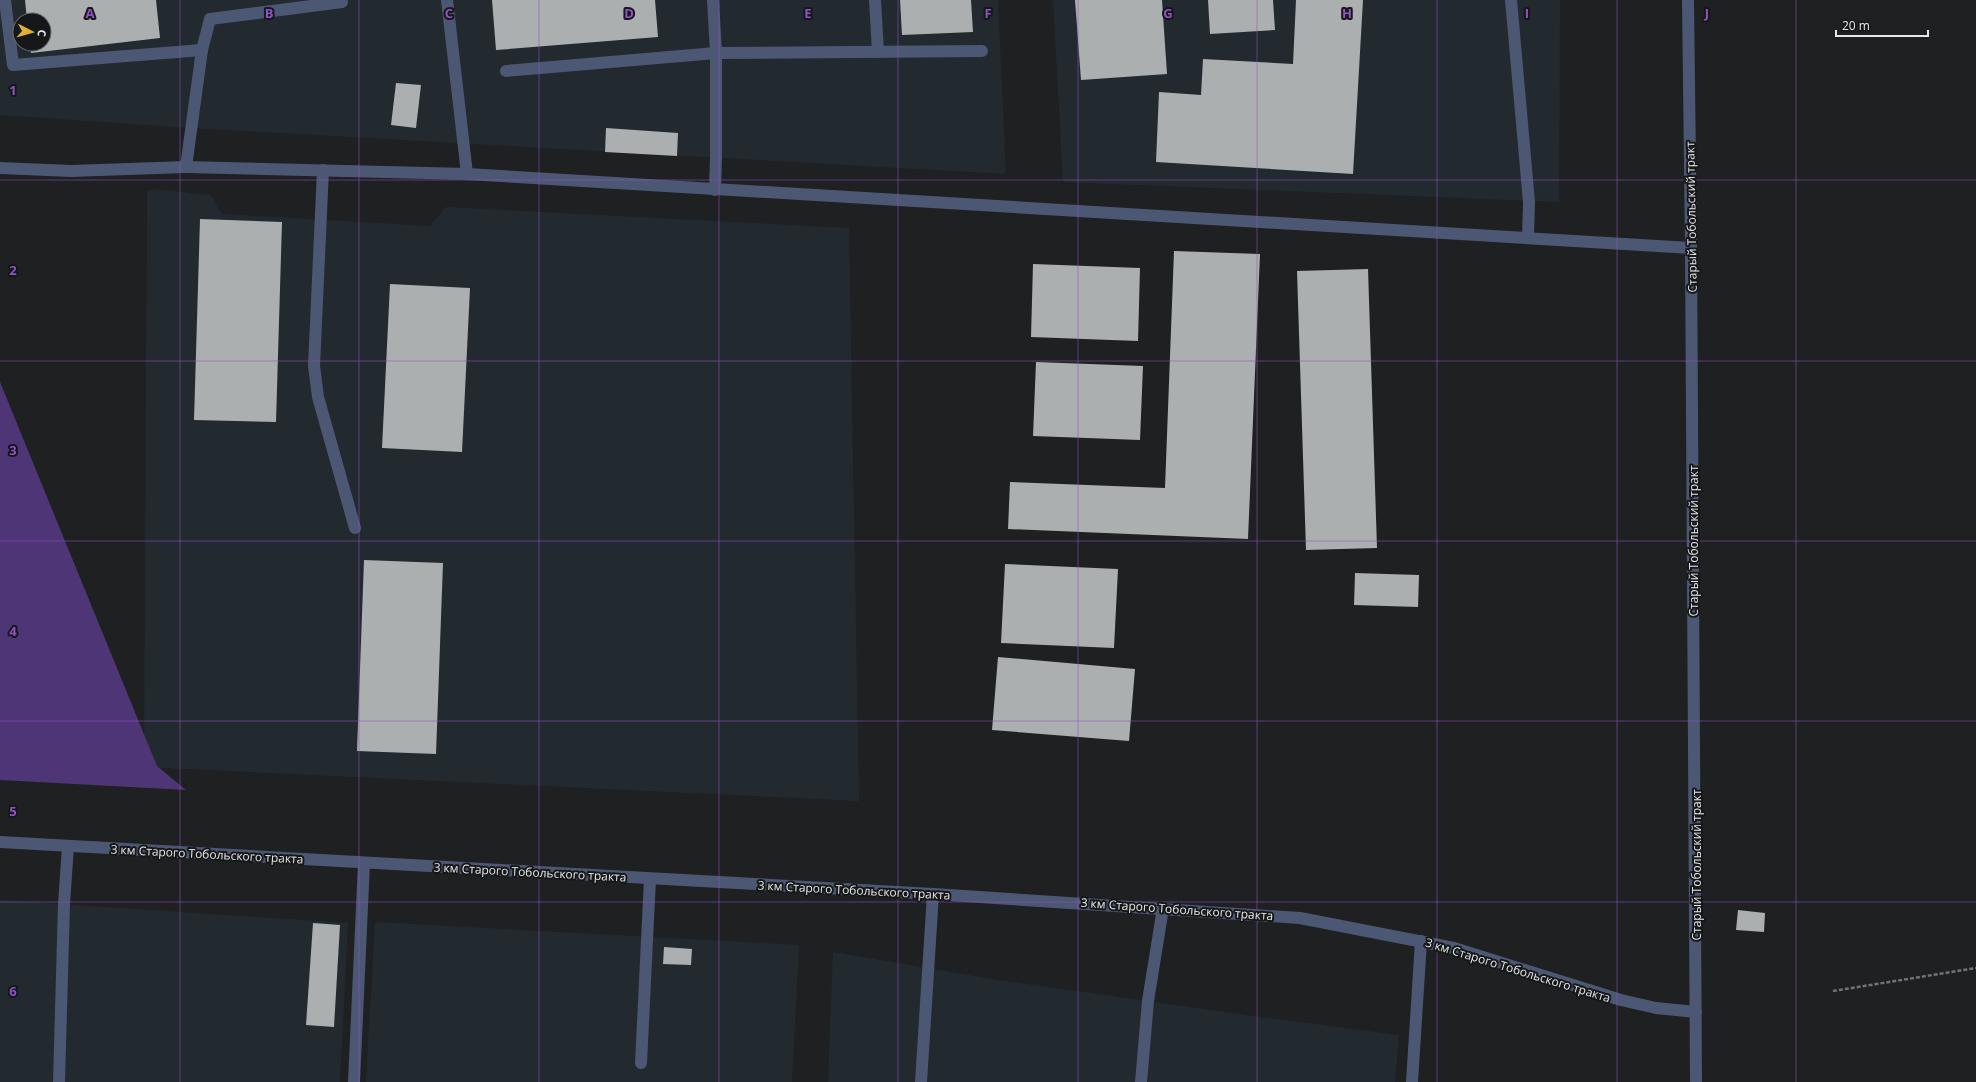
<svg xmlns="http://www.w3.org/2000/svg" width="1976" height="1082" font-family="'Open Sans',sans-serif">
  <rect width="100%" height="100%" fill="#1e2022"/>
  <g fill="#222a2f" fill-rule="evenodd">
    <path d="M0,0H998L1006,174L190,128L0,115ZM20,20H44V44H20Z"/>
    <polygon points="1053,0 1560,0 1559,202 1063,182"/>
    <polygon points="155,189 211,195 222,214 430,226 446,207 849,228 859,801 144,767 147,192"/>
    <polygon points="0,900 348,923 340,1082 0,1082"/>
    <polygon points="375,922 799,945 792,1082 366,1082"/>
    <polygon points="833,952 992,979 1268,1018 1399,1035 1395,1082 828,1082"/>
  </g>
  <polygon fill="#4d3576" points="0,382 157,766 186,790 0,780"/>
  <g fill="#abafb0">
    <polygon points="25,0 156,0 160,38 31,53 30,44 44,44 44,20 27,20"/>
    <polygon points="492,0 655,0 658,37 496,50"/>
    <polygon points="900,0 971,0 973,32 902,35"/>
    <polygon points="1075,0 1162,0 1167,74 1081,80"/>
    <polygon points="1208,0 1273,0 1275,30 1210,34"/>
    <polygon points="1296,0 1363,0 1353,174 1156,162 1159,92 1201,95 1203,59 1293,64"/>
    <polygon points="396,83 421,85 416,128 391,125"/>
    <polygon points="606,128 678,133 677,156 605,152"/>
    <polygon points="200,219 282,222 276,422 194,420"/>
    <polygon points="1174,251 1260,254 1248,539 1008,529 1010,482 1165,488"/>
    <polygon points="1033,264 1140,268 1138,341 1031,337"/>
    <polygon points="1368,269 1377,548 1306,550 1297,271"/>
    <polygon points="390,284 470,288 462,452 382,448"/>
    <polygon points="1036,362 1143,366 1140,440 1033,436"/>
    <polygon points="364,560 443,563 436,754 357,751"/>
    <polygon points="1005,564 1118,569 1114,648 1001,643"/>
    <polygon points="1355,573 1419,575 1418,607 1354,605"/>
    <polygon points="998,657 1135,669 1129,741 992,730"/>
    <polygon points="1738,910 1765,913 1764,932 1736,930"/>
    <polygon points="313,923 340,925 334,1027 306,1025"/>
    <polygon points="664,947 692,949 691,965 663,964"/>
  </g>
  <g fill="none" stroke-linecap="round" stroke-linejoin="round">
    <polyline stroke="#707274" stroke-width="2.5" stroke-dasharray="4 2" stroke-linecap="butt" points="1833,991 1976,968"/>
    <g stroke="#4c5774" stroke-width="12">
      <polyline points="5,0 13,65 202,50"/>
      <polyline points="447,0 467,174"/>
      <polyline points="875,0 878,52"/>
      <polyline points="1511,0 1529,202 1528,237"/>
      <polyline points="1688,0 1691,248 1696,1082"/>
      <polyline points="342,2 210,19 202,50 186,167 467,174 1691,248"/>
      <polyline points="506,71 716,53 713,0"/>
      <polyline points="0,168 71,171 186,167"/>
      <polyline points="323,170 314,366 318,397 355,528"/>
      <polyline points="715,190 716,158 716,53 982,51"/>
      <polyline points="0,842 933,894 1300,918 1454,948 1621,1000 1656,1008 1696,1012"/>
      <polyline points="641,1063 650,879"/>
      <polyline points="59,1082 64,904 68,846"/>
      <polyline points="354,1082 364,863"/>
      <polyline points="921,1082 933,894"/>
      <polyline points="1141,1082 1148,1001 1163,908"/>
      <polyline points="1412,1082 1421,941"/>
    </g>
  </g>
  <path fill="none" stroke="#9152c7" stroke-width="1" stroke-opacity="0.55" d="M180,0V1082M359,0V1082M539,0V1082M719,0V1082M898,0V1082M1078,0V1082M1257,0V1082M1437,0V1082M1617,0V1082M1796,0V1082M0,180H1976M0,361H1976M0,541H1976M0,721H1976M0,902H1976"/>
  <g text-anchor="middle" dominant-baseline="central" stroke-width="4" stroke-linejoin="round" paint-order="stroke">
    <g font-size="12" fill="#e7e8e9" stroke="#151719">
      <text transform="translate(1691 217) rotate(-91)">Старый Тобольский тракт</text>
      <text transform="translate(1693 541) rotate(-90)">Старый Тобольский тракт</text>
      <text transform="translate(207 854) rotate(3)">3 км Старого Тобольского тракта</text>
      <text transform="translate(1696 865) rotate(-90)">Старый Тобольский тракт</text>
      <text transform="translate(530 872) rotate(3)">3 км Старого Тобольского тракта</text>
      <text transform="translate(854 890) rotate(3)">3 км Старого Тобольского тракта</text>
      <text transform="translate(1177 909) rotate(4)">3 км Старого Тобольского тракта</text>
      <text transform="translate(1518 970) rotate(17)">3 км Старого Тобольского тракта</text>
    </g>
  </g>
  <g font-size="13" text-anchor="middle" font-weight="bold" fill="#9152c7" stroke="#151719" stroke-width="4" stroke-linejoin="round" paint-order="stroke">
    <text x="90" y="18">A</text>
    <text x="269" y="18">B</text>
    <text x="449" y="18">C</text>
    <text x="629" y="18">D</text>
    <text x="808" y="18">E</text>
    <text x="988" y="18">F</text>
    <text x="1168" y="18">G</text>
    <text x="1347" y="18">H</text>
    <text x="1527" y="18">I</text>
    <text x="1707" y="18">J</text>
    <text x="13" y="95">1</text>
    <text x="13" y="275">2</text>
    <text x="13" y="455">3</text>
    <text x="13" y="636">4</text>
    <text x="13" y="816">5</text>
    <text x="13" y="996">6</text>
  </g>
  <g transform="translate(32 32) rotate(96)"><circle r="19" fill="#151719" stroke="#696b6c"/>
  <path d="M0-3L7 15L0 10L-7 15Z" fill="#e2af34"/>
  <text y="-6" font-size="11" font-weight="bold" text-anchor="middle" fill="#e7e8e9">С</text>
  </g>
  <path d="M1836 30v6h92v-6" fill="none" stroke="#e7e8e9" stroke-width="2"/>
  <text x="1842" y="30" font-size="12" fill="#e7e8e9" stroke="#151719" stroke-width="3" paint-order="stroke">20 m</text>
</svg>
